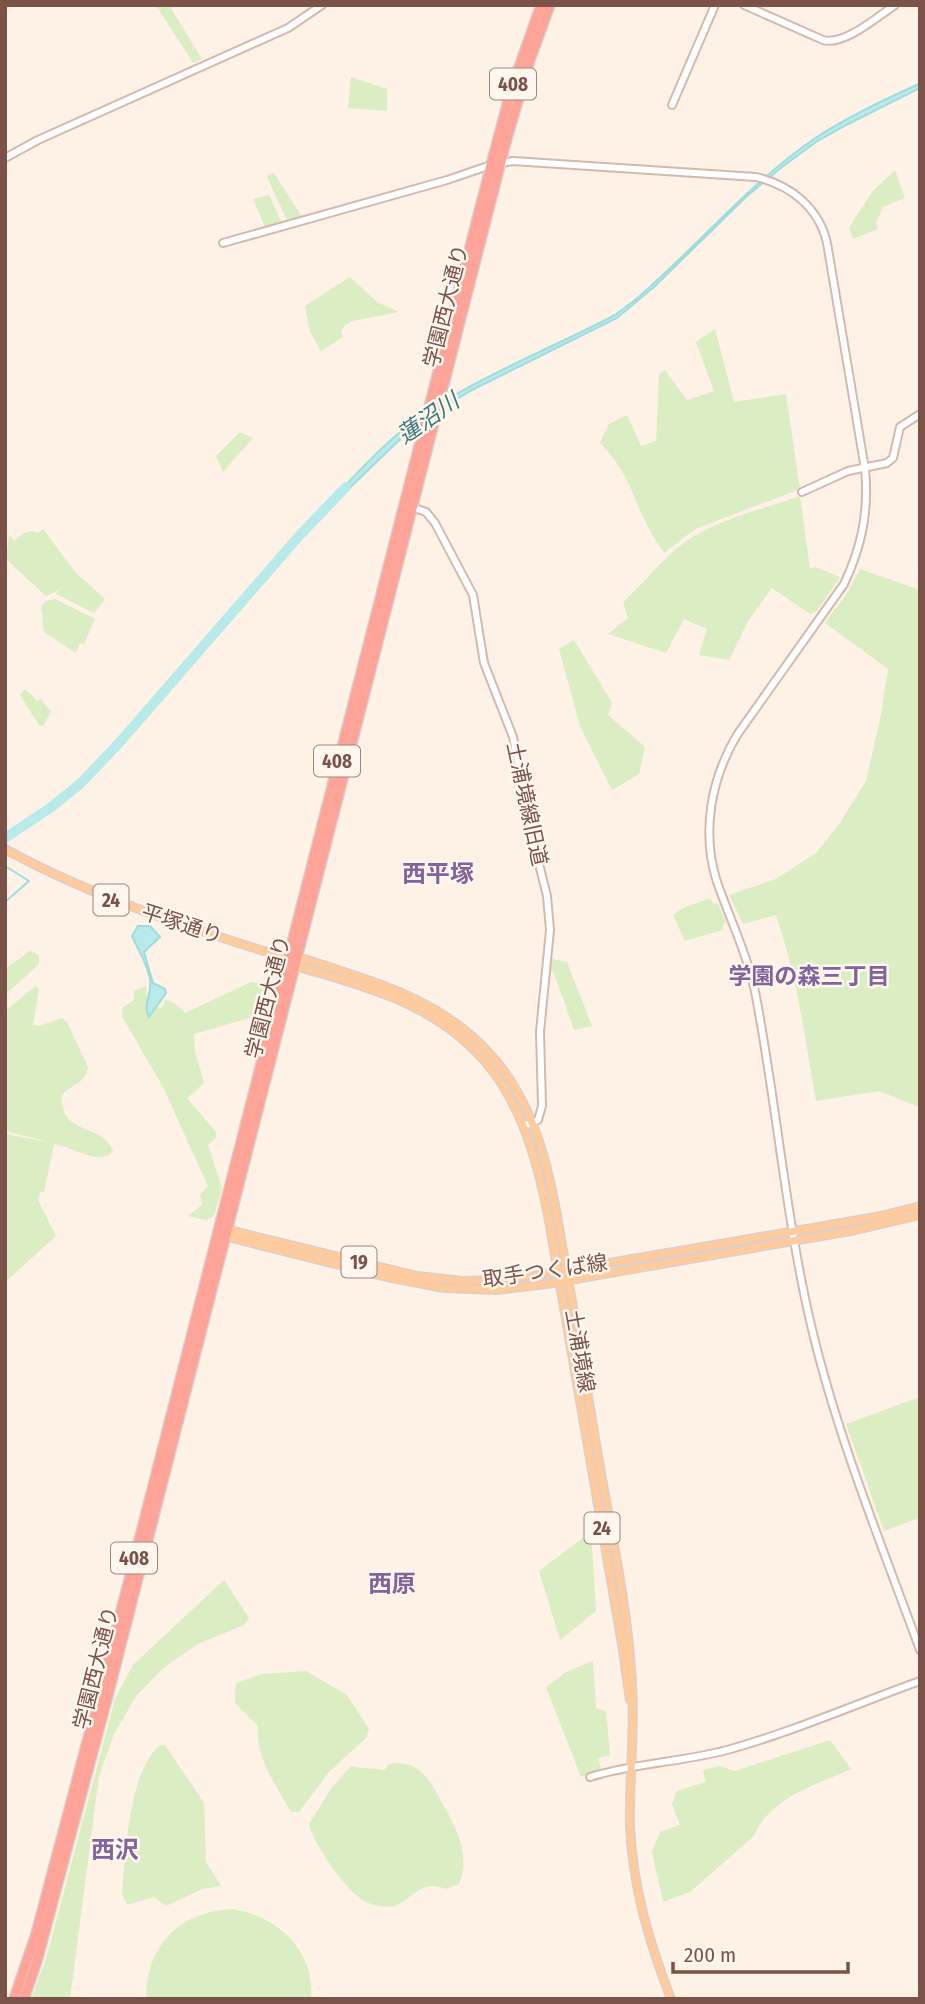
<svg xmlns="http://www.w3.org/2000/svg" width="925" height="2004" font-family="'Fira Sans Condensed','Noto Sans JP',sans-serif">
  <rect width="100%" height="100%" fill="#fef1e6"/>
  <g fill="#daedc3">
    <polygon points="156,5 169,5 202,59 193,63"/>
    <polygon points="351,77 387,89 387,111 348,108"/>
    <polygon points="895,170 905,198 883,207 876,223 878,229 853,239 849,228 872,192"/>
    <polygon points="274,173 302,217 290,222 287,220 267,177 269,174"/>
    <polygon points="269,195 281,221 280,224 266,229 253,199"/>
    <polygon points="350,277 377,302 399,312 352,321 345,325 341,332 343,337 321,351 310,332 305,306"/>
    <path d="M715,329L734,402L786,394L800,489L695,529L664,553C660,547 656,541 652,534C632,499 631,474 600,443L609,424L627,415L641,446L656,441L659,374L665,370L687,400L714,391L696,342Z"/>
    <polygon points="240,432 253,438 223,472 216,456"/>
    <path d="M800,496L810,569L815,567L840,577L817,611L810,614L772,588L748,621L729,660L699,655L707,629L684,619L666,653L608,634L628,618L623,602C644,583 662,559 685,542C718,519 763,509 800,496Z"/>
    <path d="M43,529L75,572L105,599L94,613L56,594L62,586L55,592L46,596L6,559L9,535L15,541C22,533 28,529 38,533Z"/>
    <path d="M860,569L920,590L919,1107L879,1091L816,1101C805,1038 797,976 776,915L743,924L729,895L776,879L816,853L838,826L866,781L880,720L888,669L825,623L848,592Z"/>
    <polygon points="55,599 95,619 84,644 80,643 76,653 44,632 41,606 46,601"/>
    <polygon points="574,640 612,703 608,715 645,747 639,774 612,790 580,726 559,649"/>
    <polygon points="25,689 37,701 41,699 51,712 43,726 39,725 20,695"/>
    <polygon points="710,898 713,903 718,904 726,922 723,924 723,930 685,941 673,915 683,908"/>
    <polygon points="30,951 39,955 39,964 5,995 5,969"/>
    <polygon points="552,959 567,962 592,1026 574,1030 553,971 549,972"/>
    <path d="M251,982L264,984L265,992L258,1025L249,1018L194,1034L195,1051L204,1083L187,1098L216,1132V1138L208,1145L222,1188L214,1216L206,1220L188,1216L202,1205L200,1194L208,1186L163,1087L123,1018L122,1008L134,1000V991L146,986C146,999 150,1004 161,1009L166,999L177,1005L185,1013Z"/>
    <path d="M36,986L39,989L33,1025L39,1026L62,1018L67,1022L88,1067C85,1084 72,1084 62,1095C59,1137 103,1122 113,1151C101,1167 73,1147 54,1144L44,1192H40L38,1200L56,1236L5,1282V1134L53,1143L5,1131V1011Z"/>
    <polygon points="920,1397 920,1518 884,1531 846,1424"/>
    <polygon points="591,1532 596,1611 560,1640 539,1571"/>
    <polygon points="224,1580 249,1618 244,1625 198,1644 163,1668 136,1696 114,1734 99,1776 70,1999 31,1999 46,1959 115,1699 133,1665"/>
    <polygon points="593,1661 596,1708 606,1711 610,1755 598,1758 601,1769 581,1777 546,1687 566,1672"/>
    <path d="M306,1671L347,1695L369,1729L366,1738L329,1772L299,1812H291C276,1785 255,1758 258,1726L235,1703L236,1683L262,1674Z"/>
    <path d="M830,1740L851,1769C815,1786 771,1796 754,1836L690,1892L663,1902L652,1852L660,1832L680,1825L672,1804L677,1791L706,1782L703,1770L720,1766L735,1771Z"/>
    <path d="M160,1745H165L204,1803L206,1862L221,1886L202,1889L166,1906L154,1897L127,1905L122,1894C126,1853 128,1773 160,1745Z"/>
    <path d="M398,1763C403,1764 410,1764 414,1767C427,1774 434,1788 441,1801C455,1826 472,1855 459,1884L445,1889C422,1879 415,1897 397,1905C388,1909 368,1905 361,1899C343,1886 314,1845 309,1824L333,1786L351,1766C363,1769 373,1768 384,1770L389,1764Z"/>
    <path d="M232,1909C277,1916 315,1950 311,1999H146C146,1945 179,1912 232,1909Z"/>
  </g>
  <g fill="#b8eaea" stroke="#9edcdd" stroke-width="2">
    <path d="M919,84L920,88L848,124L816,142L782,167L747,196L654,287L617,318L472,390L416,424L338,499L335,496C357,474 379,448 404,429C467,380 545,352 615,315L635,300C696,248 748,184 814,139C847,117 883,100 919,84Z"/>
    <path d="M138,926H150L160,937L144,952L153,983L165,989L166,993L149,1017C142,1005 153,992 150,979C147,964 138,949 132,936Z"/>
  </g>
  <g fill="none" stroke-linecap="round" stroke-linejoin="round">
    <polyline stroke="#9edcdd" stroke-width="2" points="5,866 29,881 5,902"/>
    <polyline stroke="#b8eaea" stroke-width="10" points="5,838 50,808 80,784 120,742 299,536 346,487"/>
    <g stroke="#d4b9ad" stroke-width="10">
      <g id="minor">
        <path d="M744,5L823,40C844,46 877,17 895,5"/>
        <polyline points="672,105 715,5"/>
        <polyline points="5,158 38,140 288,28 322,5"/>
        <path d="M223,243L447,180L491,165L513,161L756,177C791,185 819,208 827,243L865,469C869,511 862,546 844,584L737,735C711,779 701,832 717,882C731,922 750,960 757,1002C777,1109 786,1219 811,1325C837,1436 881,1543 920,1650"/>
        <polyline points="802,492 848,471 887,463 893,458 900,427 920,414"/>
        <polyline points="412,507 426,512 435,523 473,595 484,663 513,737 534,844 547,896 550,930 540,1032 542,1106 538,1120 524,1126"/>
        <path d="M590,1777C635,1763 682,1762 727,1750C792,1732 856,1704 920,1681"/>
      </g>
    </g>
    <g stroke="#dacfcc" stroke-width="10">
      <g id="major">
        <path d="M5,849C94,898 190,928 286,958L297,957L308,960C374,982 442,1000 490,1054C541,1110 552,1185 564,1257C576,1321 586,1385 597,1450C610,1527 628,1606 632,1684C635,1732 629,1779 630,1827C633,1888 649,1942 671,1999"/>
        <path d="M292,963C301,970 316,971 327,975C347,981 368,988 387,995C494,1037 527,1109 548,1215L622,1644L630,1700"/>
        <polyline points="225,1229 417,1276 463,1281 495,1280 533,1276 732,1242 881,1216 920,1206"/>
        <polyline points="224,1236 387,1277 444,1288 496,1290 547,1284 856,1230 920,1215"/>
      </g>
    </g>
    <g stroke="#dacfcc" stroke-width="12">
      <g id="highway">
        <polyline points="14,1999 36,1934 99,1697 491,165 511,90 541,5"/>
        <polyline points="24,1999 37,1961 107,1699 507,138 530,60 550,5"/>
      </g>
    </g>
    <use href="#minor" stroke="#fff" stroke-width="6"/>
    <use href="#major" stroke="#ffcb9c" stroke-width="7"/>
    <use href="#highway" stroke="#fda398" stroke-width="9"/>
  </g>
  <g text-anchor="middle" dominant-baseline="central" stroke-width="5" stroke-linejoin="round" paint-order="stroke">
    <g fill="#fff6ee" stroke="#a2837a" stroke-width="2">
      <rect x="490" y="68.5" width="46" height="31" rx="5"/>
      <rect x="314" y="745.5" width="46" height="31" rx="5"/>
      <rect x="93.5" y="884.5" width="35" height="31" rx="5"/>
      <rect x="341.5" y="1246.5" width="35" height="31" rx="5"/>
      <rect x="584.5" y="1512.5" width="35" height="31" rx="5"/>
      <rect x="111" y="1542.5" width="46" height="31" rx="5"/>
    </g>
    <g font-size="19" font-weight="bold" fill="#7a5248">
      <text x="513" y="84">408</text>
      <text x="337" y="761">408</text>
      <text x="111" y="900">24</text>
      <text x="359" y="1262">19</text>
      <text x="602" y="1528">24</text>
      <text x="134" y="1558">408</text>
    </g>
    <g font-size="21" fill="#7a5248" stroke="#fff6ee">
      <text transform="translate(446 306) rotate(-76)">学園西大通り</text>
      <text transform="translate(527 804) rotate(78)">土浦境線旧道</text>
      <text transform="translate(182 924) rotate(18)">平塚通り</text>
      <text transform="translate(268 997) rotate(-76)">学園西大通り</text>
      <text transform="translate(545 1271) rotate(-8)">取手つくば線</text>
      <text transform="translate(580 1351) rotate(80)">土浦境線</text>
      <text transform="translate(96 1668) rotate(-76)">学園西大通り</text>
    </g>
    <g font-size="23" font-style="italic" fill="#377879" stroke="#fff6ee">
      <text transform="translate(428 418) rotate(-35)">蓮沼川</text>
    </g>
    <g font-size="23" font-weight="bold" fill="#81639e" stroke="#fff6ee">
      <text x="809" y="976">学園の森三丁目</text>
    </g>
    <g font-size="24" font-weight="bold" fill="#81639e" stroke="#fff6ee">
      <text x="438" y="874">西平塚</text>
      <text x="392" y="1584">西原</text>
      <text x="115" y="1850">西沢</text>
    </g>
  </g>
  <rect width="925" height="2004" fill="none" stroke="#7a5248" stroke-width="14"/>
  <path d="M673 1962v10h175v-10" fill="none" stroke="#7a5248" stroke-width="3.5"/>
  <text x="684" y="1962" font-size="21" fill="#7a5248" stroke="#fff6ee" stroke-width="5" paint-order="stroke">200 m</text>
</svg>
